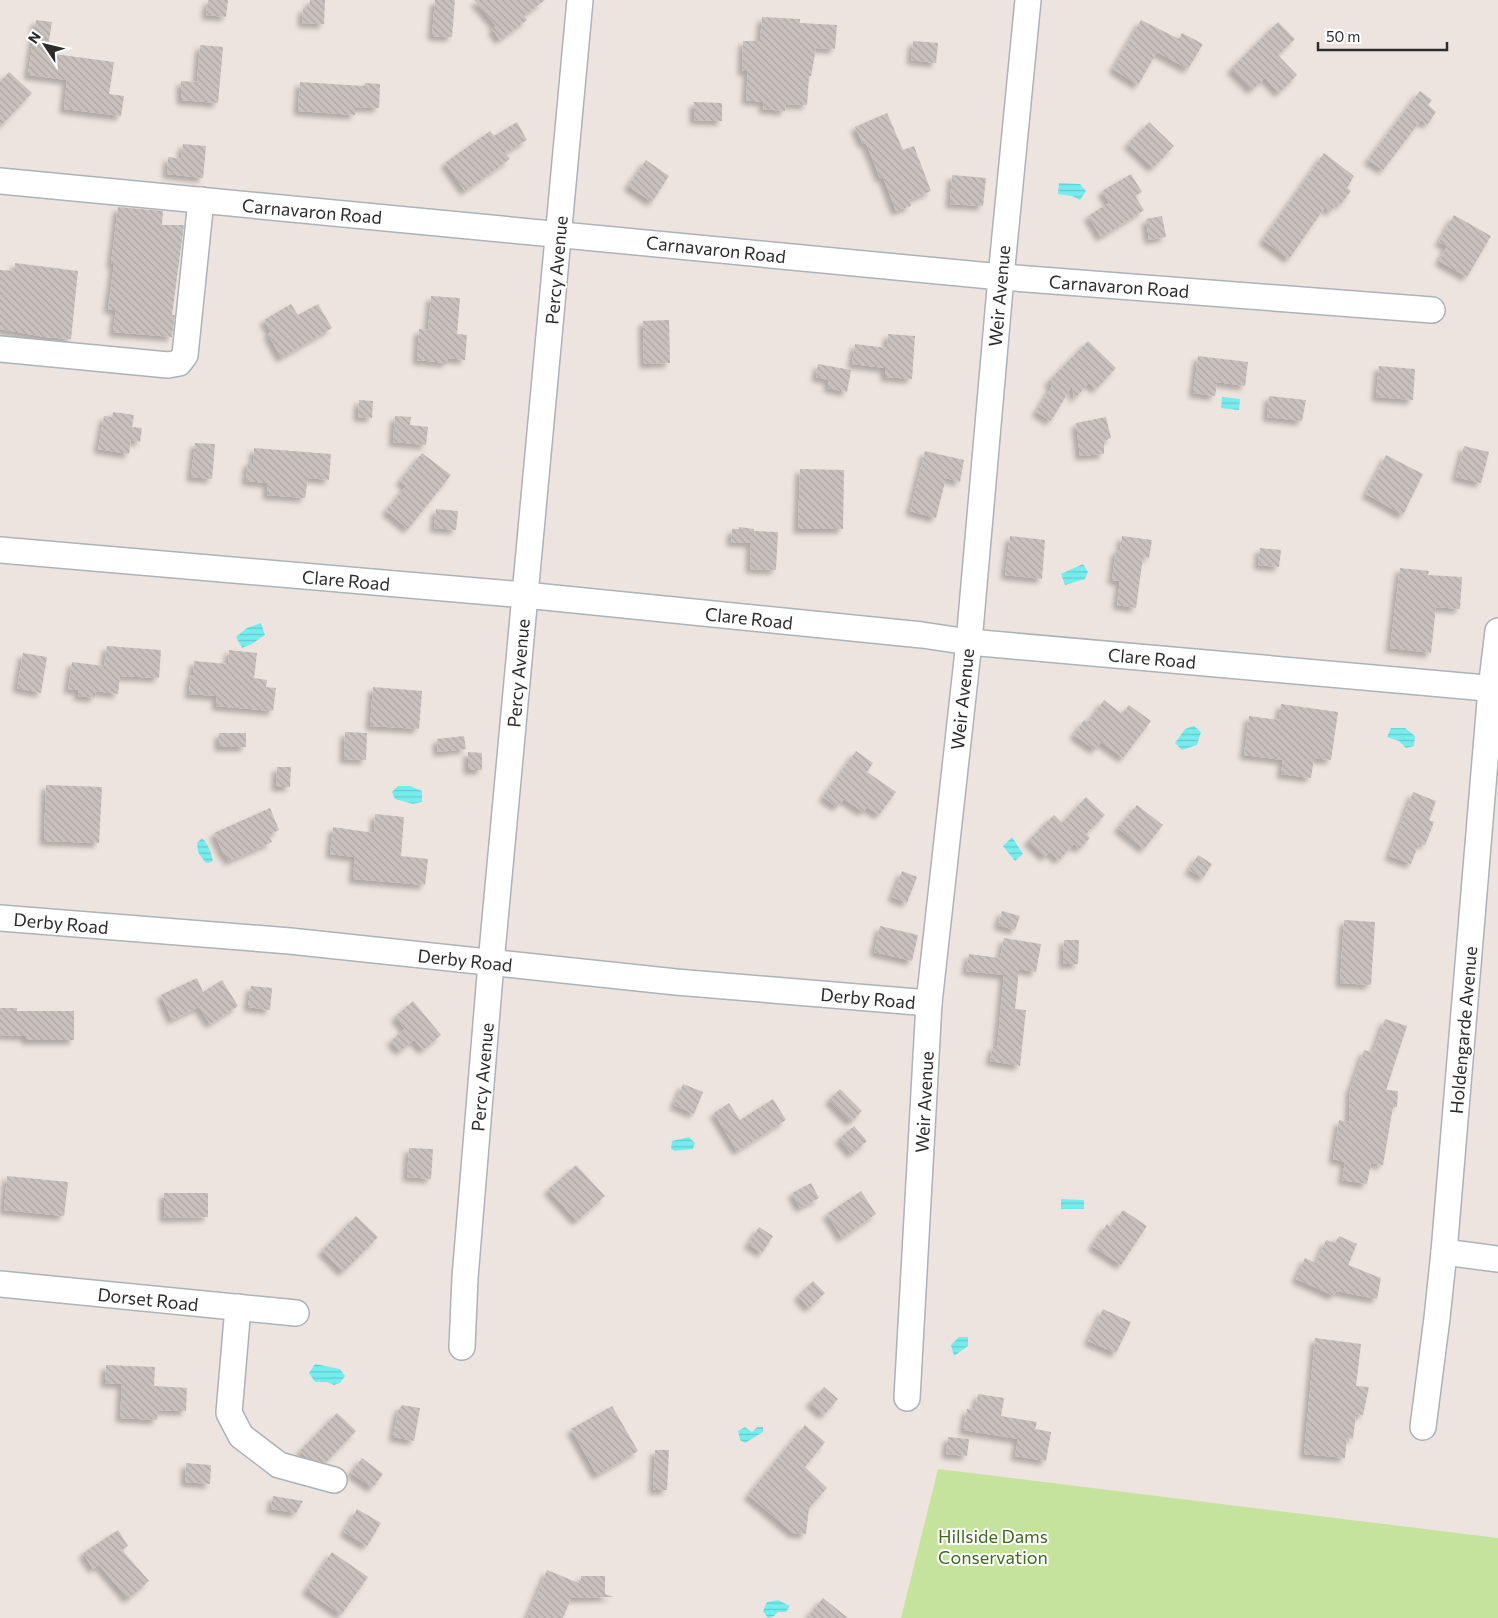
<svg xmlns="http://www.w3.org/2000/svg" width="1498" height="1618" font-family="Commissioner,sans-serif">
  <defs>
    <pattern id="water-rules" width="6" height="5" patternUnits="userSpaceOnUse" patternTransform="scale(1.25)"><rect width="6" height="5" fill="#75eced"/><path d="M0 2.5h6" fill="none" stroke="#65cbcb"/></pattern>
    <pattern id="building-back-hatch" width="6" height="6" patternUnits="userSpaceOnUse" patternTransform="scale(1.25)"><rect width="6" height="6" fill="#c9c1be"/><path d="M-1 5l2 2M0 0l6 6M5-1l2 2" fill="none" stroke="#ada6a3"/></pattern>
    <filter id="shadow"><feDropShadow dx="-4.5" dy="4.5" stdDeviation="2.5" flood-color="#0004"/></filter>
  </defs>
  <rect width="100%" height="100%" fill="#eee4df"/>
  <polygon fill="#c6e39d" points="938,1469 1498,1538 1498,1618 901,1618"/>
  <g fill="url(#water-rules)">
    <polygon points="1059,183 1080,184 1086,191 1080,200 1072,196 1058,194"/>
    <polygon points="1222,397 1240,399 1239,410 1221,408"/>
    <polygon points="1083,564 1088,572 1085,579 1065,585 1061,574"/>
    <polygon points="261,623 265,635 252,644 242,648 236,637 247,628"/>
    <polygon points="1194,726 1201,732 1197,745 1182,750 1175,743 1185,729"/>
    <polygon points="1391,728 1405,728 1415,736 1414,746 1406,748 1399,741 1387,737"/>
    <polygon points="398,786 410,786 422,791 422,802 413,804 395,799 392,792"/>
    <polygon points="1012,837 1023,854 1015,861 1003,846"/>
    <path d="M202,838C208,844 211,852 213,861L208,863L205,862L198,852L197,843Z"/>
    <polygon points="689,1137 695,1143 693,1149 675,1151 671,1149 672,1141"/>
    <polygon points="1061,1199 1084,1200 1084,1209 1061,1209"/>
    <polygon points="959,1337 968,1337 968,1346 954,1356 951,1345"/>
    <polygon points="315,1364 340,1369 345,1376 340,1383 334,1385 327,1382 315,1382 309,1373"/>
    <polygon points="745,1427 752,1432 757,1427 763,1427 763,1432 745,1443 740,1440 738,1431"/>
    <polygon points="778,1600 790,1606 786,1612 778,1612 774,1616 768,1618 763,1611 767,1602"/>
  </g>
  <g fill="url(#building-back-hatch)" filter="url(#shadow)">
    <polygon points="208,0 228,0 226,17 206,15"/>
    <polygon points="310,0 325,0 324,24 302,23 303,8 309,8"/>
    <polygon points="435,0 455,0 452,37 432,36"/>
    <polygon points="474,0 545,0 524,16 527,20 500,40 492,29 496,26"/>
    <polygon points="762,17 800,19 800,23 837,25 835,49 816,48 811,76 809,76 807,105 786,104 785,111 763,109 764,102 746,100 748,71 742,71 743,41 760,41"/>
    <polygon points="36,20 52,22 47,53 114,62 109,94 124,96 121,116 64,109 67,80 28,75"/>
    <polygon points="1141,20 1179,39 1182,33 1203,44 1188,69 1157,52 1138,85 1113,69"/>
    <polygon points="1278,22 1295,39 1278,55 1297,75 1279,93 1265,78 1252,90 1231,69"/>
    <polygon points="913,41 938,43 936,63 911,60"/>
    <polygon points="200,45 223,47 218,103 181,100 181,81 197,82"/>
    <polygon points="9,72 32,93 0,127 0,82"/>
    <polygon points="300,82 364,86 365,83 380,84 379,108 355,107 355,115 298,111"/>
    <polygon points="1420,91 1432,100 1428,105 1436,112 1427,125 1421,120 1383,170 1368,160"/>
    <polygon points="694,102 722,103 722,121 694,120"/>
    <polygon points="887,113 903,150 914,146 931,191 909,200 911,206 896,211 883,177 880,178 866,143 863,144 855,127"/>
    <polygon points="517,122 527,140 505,153 510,159 465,191 445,163 490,131 494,136"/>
    <polygon points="1149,122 1174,146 1153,168 1128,144"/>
    <polygon points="183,144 206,146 203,178 167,174 168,157 181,159"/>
    <polygon points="1324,153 1354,176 1347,188 1351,191 1340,205 1336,203 1331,212 1325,207 1289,259 1263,240"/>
    <polygon points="646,160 669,176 652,202 628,186"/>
    <polygon points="1131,174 1142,192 1135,196 1144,210 1101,237 1088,216 1109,203 1102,191"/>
    <polygon points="952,175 986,178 983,206 950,204"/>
    <polygon points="118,207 163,211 162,225 184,225 172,315 175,315 172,337 113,332 116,310 108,309 114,264 111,264"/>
    <polygon points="1454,215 1491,236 1467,277 1439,261 1447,246 1439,242"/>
    <polygon points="1162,216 1166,237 1149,240 1146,219"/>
    <polygon points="15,263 78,271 71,339 45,337 0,329 0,270 14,271"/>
    <polygon points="431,296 460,298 457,334 467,335 465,360 448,358 448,363 417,360 419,329 428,330"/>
    <polygon points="291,304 298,315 318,304 332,328 281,358 268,334 271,332 264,320"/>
    <polygon points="669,320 670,363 644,364 643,321"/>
    <polygon points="888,334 915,336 912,379 885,377 885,368 852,364 855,344 887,348"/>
    <polygon points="1088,341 1116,368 1096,389 1089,383 1074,399 1072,386 1051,421 1036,412 1052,386 1048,382"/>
    <polygon points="1198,356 1248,362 1245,386 1217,382 1215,396 1193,393"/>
    <polygon points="818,364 851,370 847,392 828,388 829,380 816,377"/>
    <polygon points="1379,366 1415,369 1413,400 1376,397"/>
    <polygon points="1269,396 1306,400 1302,421 1267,417"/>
    <polygon points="359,400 373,401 372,418 358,417"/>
    <polygon points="113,412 134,415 132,427 142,428 140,442 131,440 129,454 98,449 104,416 112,417"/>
    <polygon points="395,416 411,417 410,425 428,427 426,445 393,442"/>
    <polygon points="1106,417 1111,438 1104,441 1104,454 1080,456 1076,423"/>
    <polygon points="195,443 215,444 212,479 191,477"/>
    <polygon points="1464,446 1489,452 1481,483 1456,477"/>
    <polygon points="254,448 331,454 329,480 308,478 305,498 267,495 268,483 246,481 248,462 253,462"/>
    <polygon points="925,451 964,460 960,482 946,478 936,518 910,511"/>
    <polygon points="422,453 451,475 408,529 386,511 406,486 400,481"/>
    <polygon points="1386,455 1423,474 1403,515 1366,494"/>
    <polygon points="800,469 844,470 843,529 798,529"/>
    <polygon points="436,509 458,511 456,530 434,528"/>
    <polygon points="739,527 754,529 754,531 778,532 776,570 750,569 751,543 731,542 732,529 739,529"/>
    <polygon points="1010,536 1045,540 1042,579 1005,575"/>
    <polygon points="1122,536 1152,540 1149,558 1143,557 1136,608 1117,605 1120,581 1112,580 1116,550 1120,551"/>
    <polygon points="1260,548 1281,550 1279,567 1258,565"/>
    <polygon points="1400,568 1429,571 1428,575 1462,577 1460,609 1436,607 1431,653 1390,648"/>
    <polygon points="107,646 161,650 159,678 120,676 118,694 96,691 95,698 78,696 79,690 68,689 72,662 104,666"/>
    <polygon points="229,650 257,653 254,678 267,680 266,687 276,688 273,711 216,706 217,696 189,694 191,675 193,675 194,661 228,664"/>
    <polygon points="23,653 47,657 41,693 17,688"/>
    <polygon points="373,687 422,691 419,729 370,726"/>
    <polygon points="1104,700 1122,714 1129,705 1151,721 1123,758 1101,742 1095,750 1074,735 1084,720 1088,722"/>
    <polygon points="1281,704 1338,712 1331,760 1314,758 1311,778 1281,774 1283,760 1244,755 1249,716 1279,720"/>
    <polygon points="345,732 367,733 366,760 344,759"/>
    <rect x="219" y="733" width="27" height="14"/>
    <polygon points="464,736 466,749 438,752 437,739"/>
    <polygon points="856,751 873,763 867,772 896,792 879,815 867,807 863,812 844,799 837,807 823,797"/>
    <polygon points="468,752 482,753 482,770 468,770"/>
    <polygon points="277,767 291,767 290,787 276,787"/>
    <polygon points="46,785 102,787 99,843 44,841"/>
    <polygon points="1413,792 1436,801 1429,820 1434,822 1425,845 1419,843 1411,864 1389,856"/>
    <polygon points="1086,797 1105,815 1086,834 1090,838 1079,849 1074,844 1059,860 1050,852 1045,857 1028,841 1054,815 1062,823"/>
    <polygon points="1137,805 1163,825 1144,849 1118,828"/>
    <polygon points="270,808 279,830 268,835 272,842 229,861 225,854 224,855 214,833"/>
    <polygon points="375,814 404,817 401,856 428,859 425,885 353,879 355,857 330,854 333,827 374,833"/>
    <polygon points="1198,855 1212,864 1203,878 1189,870"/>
    <polygon points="902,871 917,877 907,903 892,897"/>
    <polygon points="1002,911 1020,916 1015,930 998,925"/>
    <polygon points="1344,920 1375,922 1371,985 1340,983"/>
    <polygon points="880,926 918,935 912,961 874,952"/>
    <polygon points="1004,938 1041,944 1036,972 1019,969 1015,1009 1026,1010 1020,1066 990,1061 993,1046 997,1047 1004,975 966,971 969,954 1000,958"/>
    <polygon points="1064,940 1079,940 1078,964 1063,964"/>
    <polygon points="197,978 203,992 222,980 238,1006 210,1024 199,1007 172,1020 161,995"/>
    <polygon points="251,986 272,988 270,1010 248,1007"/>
    <polygon points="413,1001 441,1035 423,1050 414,1040 400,1051 391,1041 405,1029 395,1017"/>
    <polygon points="0,1008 17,1008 17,1011 74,1011 74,1040 26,1040 26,1036 0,1035"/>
    <polygon points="1385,1019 1407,1026 1386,1090 1398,1091 1397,1107 1393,1107 1383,1165 1371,1163 1367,1184 1342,1180 1345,1162 1333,1159 1339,1120 1349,1122 1350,1091 1364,1050 1373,1053"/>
    <polygon points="683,1084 703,1092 694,1114 674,1105"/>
    <polygon points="840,1089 862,1111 851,1122 829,1100"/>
    <polygon points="773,1099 786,1120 737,1151 714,1113 729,1103 740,1120"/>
    <polygon points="854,1126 867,1141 852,1154 839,1139"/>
    <polygon points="409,1148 433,1149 431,1179 407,1177"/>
    <polygon points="576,1165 605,1196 577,1221 548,1190"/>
    <polygon points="7,1176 68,1182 64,1216 4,1210"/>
    <polygon points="811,1183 819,1198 800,1208 792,1193"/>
    <polygon points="861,1191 876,1214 842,1238 827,1214"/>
    <polygon points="164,1193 208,1193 208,1217 164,1218"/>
    <polygon points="1123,1210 1147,1226 1121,1265 1092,1246 1107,1224 1111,1227"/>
    <polygon points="356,1216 378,1237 343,1272 322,1251"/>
    <polygon points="759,1227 773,1236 762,1253 748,1244"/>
    <polygon points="1339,1236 1357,1244 1348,1265 1381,1278 1377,1299 1336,1291 1334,1296 1296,1279 1305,1258 1316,1263 1326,1240 1335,1243"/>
    <polygon points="813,1281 825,1293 809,1308 798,1296"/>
    <polygon points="1103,1309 1131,1322 1116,1353 1088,1341"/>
    <polygon points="1315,1338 1361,1344 1356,1386 1369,1387 1363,1415 1356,1414 1353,1439 1347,1437 1345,1458 1304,1454"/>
    <polygon points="106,1365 155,1367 154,1386 187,1388 186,1411 158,1410 157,1420 120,1418 122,1384 105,1383"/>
    <polygon points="824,1387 838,1399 824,1415 810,1403"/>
    <polygon points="978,1394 1004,1398 1001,1416 1037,1422 1035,1429 1051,1432 1046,1461 1015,1456 1018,1439 963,1430 967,1409 975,1410"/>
    <polygon points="402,1405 420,1408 414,1441 393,1437 398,1411"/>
    <polygon points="612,1406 638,1451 597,1475 571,1429"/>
    <polygon points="337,1413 356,1431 325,1463 307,1458 300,1451"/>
    <polygon points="805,1425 825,1442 805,1467 827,1488 809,1508 806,1534 793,1533 748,1495"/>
    <polygon points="948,1437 969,1439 967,1456 946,1454"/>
    <polygon points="655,1450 669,1450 667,1490 653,1490"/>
    <polygon points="362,1458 383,1474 372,1488 351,1473"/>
    <polygon points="186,1463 211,1465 210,1484 185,1482"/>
    <polygon points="273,1496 303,1501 296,1513 271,1509"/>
    <polygon points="357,1509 381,1523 367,1546 344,1532"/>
    <polygon points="118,1530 128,1546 122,1550 149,1581 128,1599 99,1565 93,1569 83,1553"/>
    <polygon points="332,1552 368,1577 341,1615 306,1590"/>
    <polygon points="547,1570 581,1584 581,1576 605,1576 605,1594 614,1597 571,1598 563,1618 527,1618"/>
    <polygon points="823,1598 848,1618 807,1618"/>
  </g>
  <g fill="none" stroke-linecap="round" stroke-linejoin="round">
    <g stroke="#acb2b9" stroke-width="28">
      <g id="minor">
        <polyline points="0,181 1001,277 1432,310"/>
        <polyline points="0,349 168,365 179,363 185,355 201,200"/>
        <polyline points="0,550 525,595 922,635 969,642 1498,689"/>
        <polyline points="0,918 290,941 676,982 929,1003"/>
        <polyline points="1444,1252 1498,1259"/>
        <polyline points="0,1284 296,1313"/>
        <polyline points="238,1307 229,1413 241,1436 279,1465 334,1480"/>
        <polyline points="462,1347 465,1278 491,963 580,0"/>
        <polyline points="907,1398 929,1003 969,642 1001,277 1028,0"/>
        <polyline points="1423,1427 1437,1318 1444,1252 1491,689 1498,631"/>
      </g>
    </g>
    <use href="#minor" stroke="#fff" stroke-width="25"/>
  </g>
  <g text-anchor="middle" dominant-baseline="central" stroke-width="4" stroke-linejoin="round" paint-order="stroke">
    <g font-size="18" fill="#2c2c2c" stroke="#fff">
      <text transform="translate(312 211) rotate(5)">Carnavaron Road</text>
      <text transform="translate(716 249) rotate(6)">Carnavaron Road</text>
      <text transform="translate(556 270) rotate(-85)">Percy Avenue</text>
      <text transform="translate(1119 286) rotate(4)">Carnavaron Road</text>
      <text transform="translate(999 296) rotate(-85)">Weir Avenue</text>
      <text transform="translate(346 580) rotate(5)">Clare Road</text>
      <text transform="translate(749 618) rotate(6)">Clare Road</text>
      <text transform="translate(1152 658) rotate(5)">Clare Road</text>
      <text transform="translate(518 673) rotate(-85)">Percy Avenue</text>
      <text transform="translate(962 699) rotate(-84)">Weir Avenue</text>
      <text transform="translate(61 923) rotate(5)">Derby Road</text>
      <text transform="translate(465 960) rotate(6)">Derby Road</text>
      <text transform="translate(868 998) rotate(5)">Derby Road</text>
      <text transform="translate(1463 1030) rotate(-85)">Holdengarde Avenue</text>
      <text transform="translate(482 1077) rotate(-85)">Percy Avenue</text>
      <text transform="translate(924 1102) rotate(-87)">Weir Avenue</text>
      <text transform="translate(148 1299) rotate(6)">Dorset Road</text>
    </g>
    <g font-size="18" fill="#406a1c" stroke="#fff">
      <text x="993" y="1536">Hillside Dams<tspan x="993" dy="21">Conservation</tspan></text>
    </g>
  </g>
  <g transform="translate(45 45) rotate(305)" stroke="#ffffff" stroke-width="4" paint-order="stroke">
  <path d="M0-4L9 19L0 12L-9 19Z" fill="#2c2c2c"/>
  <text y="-8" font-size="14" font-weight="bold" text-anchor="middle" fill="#2c2c2c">N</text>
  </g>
  <path d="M1318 42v8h129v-8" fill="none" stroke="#2c2c2c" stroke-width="2.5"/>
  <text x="1326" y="42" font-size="15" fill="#2c2c2c" stroke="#ffffff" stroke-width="4" paint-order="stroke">50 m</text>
</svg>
